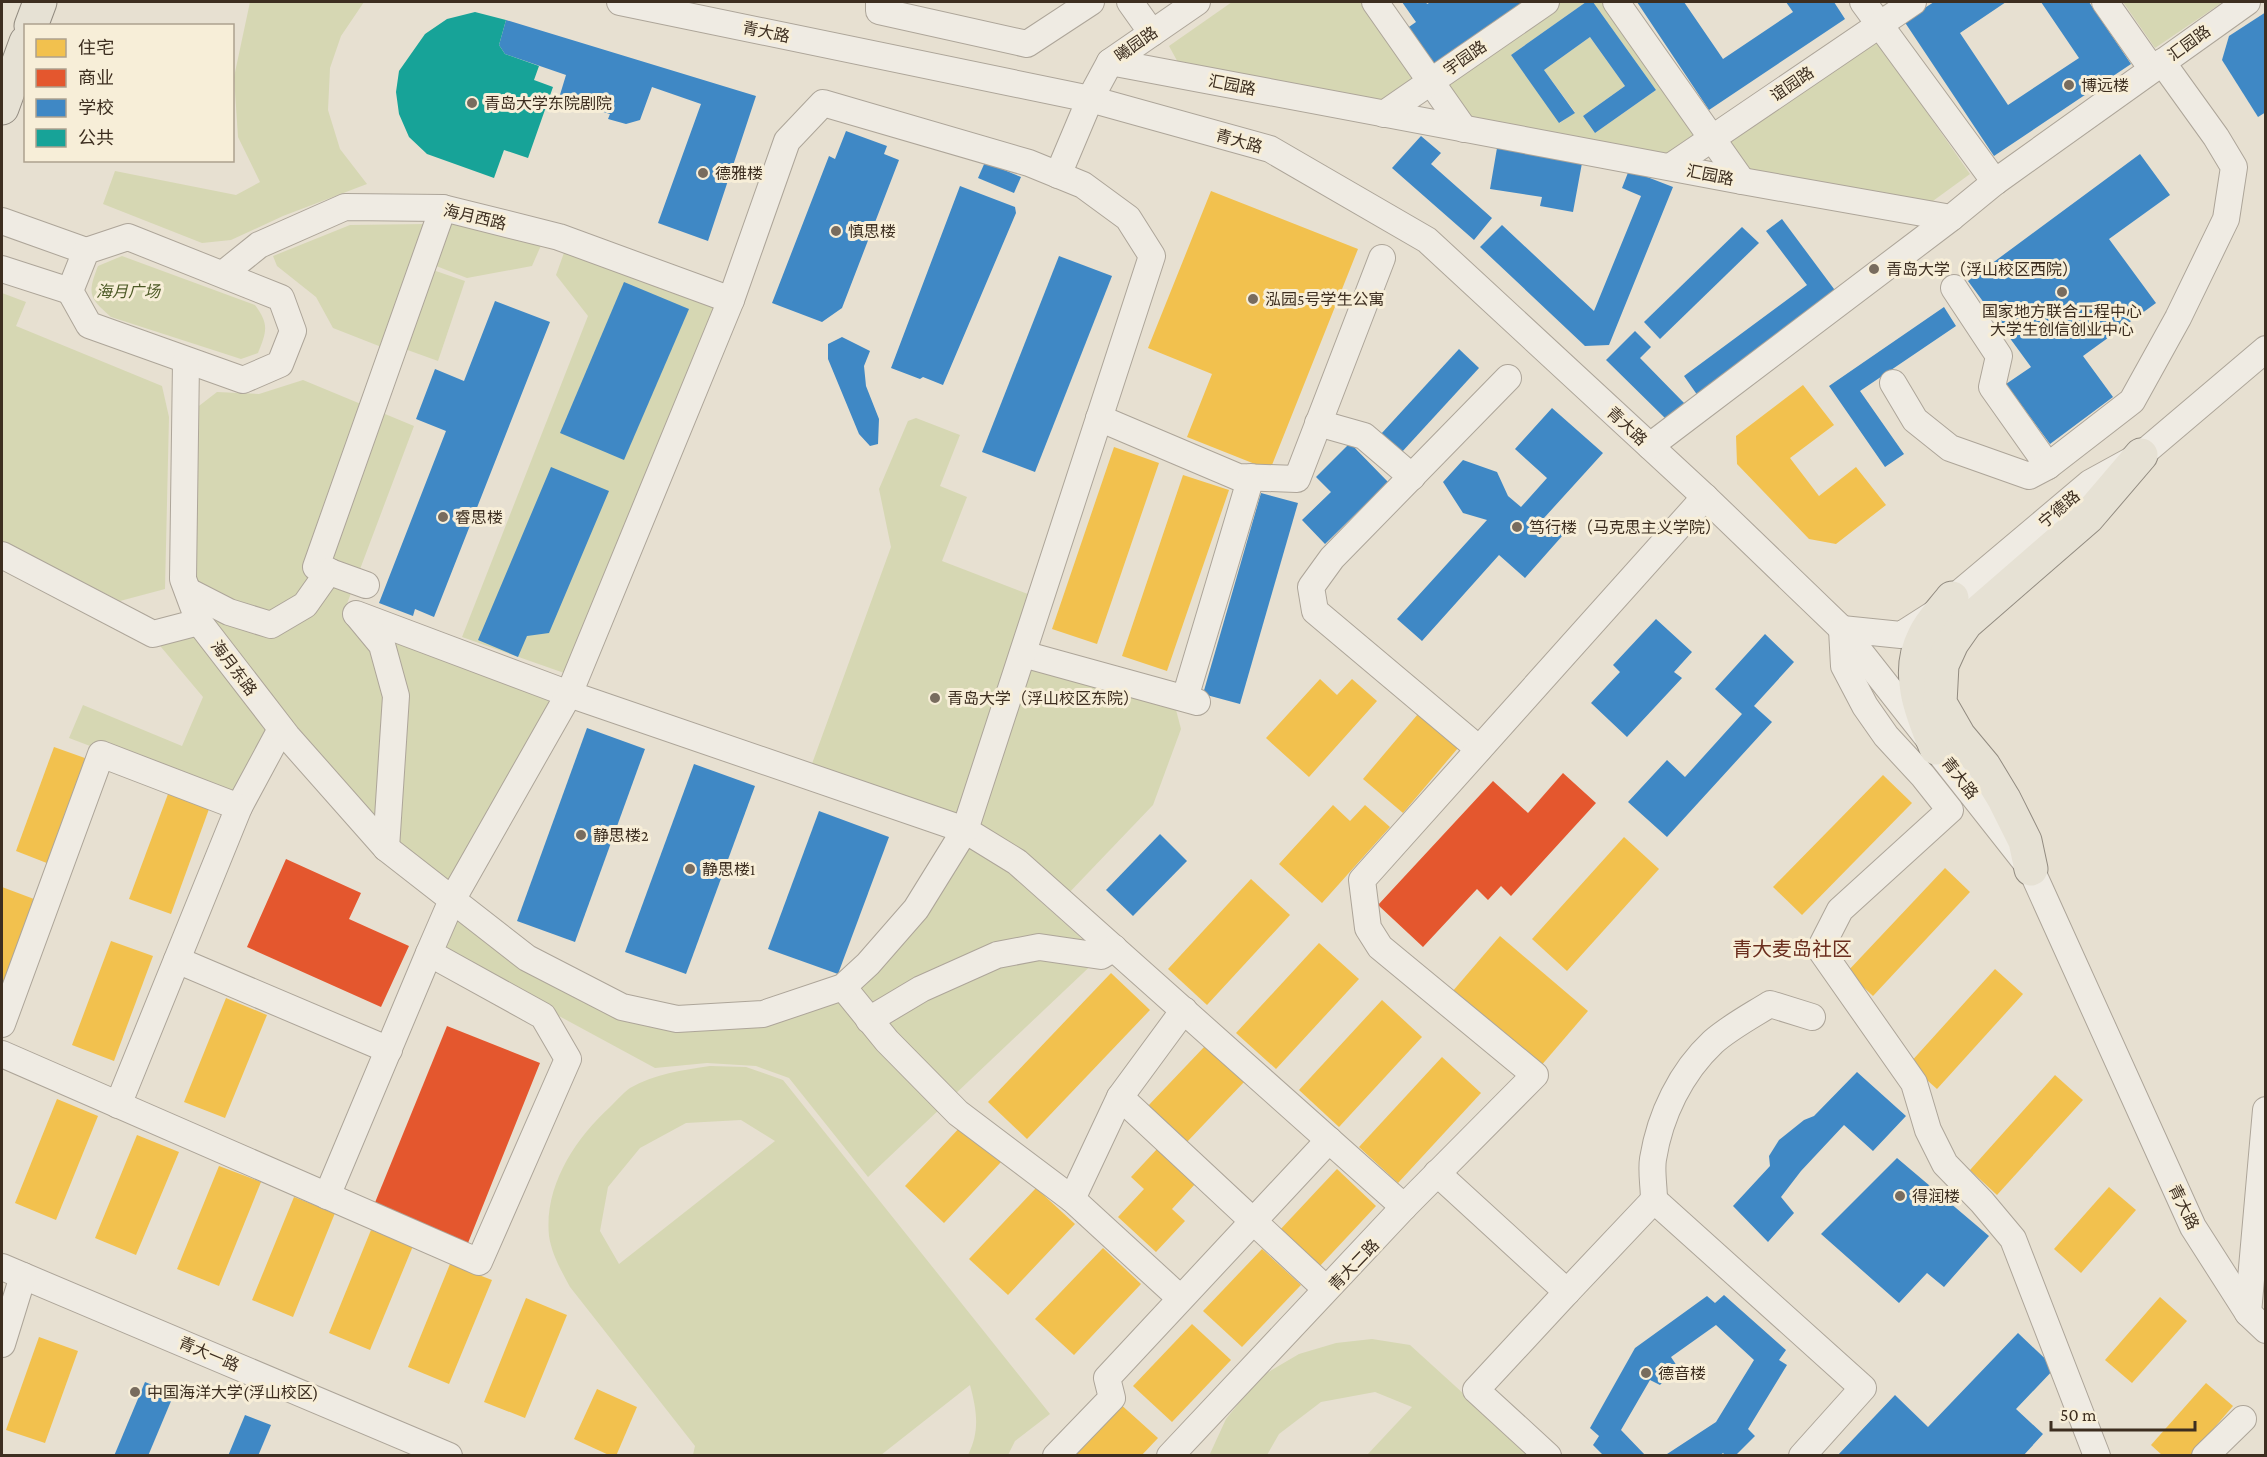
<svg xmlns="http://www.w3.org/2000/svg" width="2267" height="1457" font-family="'Crimson Pro','Noto Sans SC',serif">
  <rect width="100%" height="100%" fill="#e7e0d1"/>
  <g fill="#d6d7b3" fill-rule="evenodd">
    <polygon points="250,2 364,2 341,36 330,68 328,110 340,149 367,184 283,216 231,240 202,243 103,204 115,171 236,195 260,182 238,137 234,77"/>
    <polygon points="1232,2 1363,2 1418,79 1383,106 1181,68 1169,46"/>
    <polygon points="1557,2 1586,2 1511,55 1560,123 1575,112 1544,70 1590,37 1625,86 1583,116 1595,133 1656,90 1593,2 1608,2 1705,136 1669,161 1469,124 1440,82"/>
    <polygon points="2123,2 2223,2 2155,48"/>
    <polygon points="1875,38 1970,174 1926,206 1749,173 1725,139"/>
    <polygon points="448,216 543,241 532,266 467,278 431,264"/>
    <polygon points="426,224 384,348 333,328 316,297 277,266 273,256 350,225"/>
    <polygon points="565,250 720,303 567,674 462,637 588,316 556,275"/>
    <path d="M122,256L255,305C269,324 267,331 258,353L241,359L111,317C89,298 87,294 98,266Z"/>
    <polygon points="430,269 465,281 438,361 402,348"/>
    <polygon points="2,293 26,302 16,326 162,386 169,417 165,589 120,601 2,541"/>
    <polygon points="303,380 414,426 345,609 376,645 390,695 379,826 295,731 209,617 193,583 195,409 217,392 259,394"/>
    <polygon points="916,418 960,435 940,486 967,497 942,561 1033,596 961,823 809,772 891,547 879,489 908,421"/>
    <polygon points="196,629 273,731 235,801 69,738 83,705 182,746 203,697 156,641"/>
    <polygon points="387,635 559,700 452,886 394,837"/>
    <polygon points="1027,662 1174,702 1181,729 1153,805 1066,896 974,828"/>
    <polygon points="965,846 1007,871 1101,956 951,1098 853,987"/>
    <polygon points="456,911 677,1025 841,994 943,1106 868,1177 789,1078 756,1066 707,1063 655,1068 439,951"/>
    <path d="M710,1066L746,1067L783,1080L1050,1414L1015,1441L1008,1455H968C980,1431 977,1411 970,1385L881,1455H693L695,1446L570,1287C561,1270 552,1255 549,1236C544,1186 575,1139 610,1107C616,1101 623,1093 630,1088C654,1074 683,1070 710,1066ZM741,1120L775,1141L619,1264L600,1231L608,1187L640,1148L686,1123Z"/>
    <polygon points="1372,1339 1410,1345 1531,1455 1367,1455 1412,1407 1375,1392 1321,1402 1279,1434 1267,1455 1209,1456 1226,1419 1260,1377 1299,1354 1336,1343"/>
  </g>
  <g fill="#f2c14e">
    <polygon points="1211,191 1358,249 1270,470 1187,437 1212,374 1148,348"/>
    <polygon points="1803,385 1834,425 1790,458 1819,496 1856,467 1886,505 1836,544 1809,539 1737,464 1736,436"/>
    <polygon points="1114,447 1159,463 1097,644 1052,629"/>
    <polygon points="1183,475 1229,490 1167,671 1122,656"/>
    <polygon points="1320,679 1337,695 1352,679 1377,701 1309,777 1266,738"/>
    <polygon points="1418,714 1458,748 1403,813 1363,779"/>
    <polygon points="54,747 96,762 57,867 16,851"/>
    <polygon points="1883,775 1912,803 1802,915 1773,887"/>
    <polygon points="168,794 209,809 171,914 129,899"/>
    <polygon points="1333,805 1350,821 1365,805 1390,827 1322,903 1279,864"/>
    <polygon points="1624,837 1659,869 1567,971 1532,939"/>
    <polygon points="1945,868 1970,892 1873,996 1847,972"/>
    <polygon points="1251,879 1290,915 1207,1005 1168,969"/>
    <polygon points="2,887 42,902 2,1006"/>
    <polygon points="1500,936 1588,1011 1540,1067 1452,992"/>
    <polygon points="111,941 153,956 114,1061 72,1045"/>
    <polygon points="1319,943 1359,979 1276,1069 1236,1033"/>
    <polygon points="1995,969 2023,994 1937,1089 1909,1064"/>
    <polygon points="1111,973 1150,1010 1027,1139 988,1102"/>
    <polygon points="226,998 267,1015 225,1118 184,1102"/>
    <polygon points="1382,1000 1422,1037 1339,1127 1299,1090"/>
    <polygon points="1206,1045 1245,1081 1186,1143 1147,1107"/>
    <polygon points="1442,1057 1481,1093 1398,1183 1359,1147"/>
    <polygon points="2055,1075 2083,1100 1997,1195 1970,1170"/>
    <polygon points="57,1099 98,1116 56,1220 15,1203"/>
    <polygon points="963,1124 1002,1161 944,1223 905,1186"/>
    <polygon points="137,1135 179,1152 136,1255 95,1238"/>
    <polygon points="1158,1148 1196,1183 1172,1209 1185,1221 1156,1252 1118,1217 1144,1189 1131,1177"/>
    <polygon points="219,1166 261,1182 219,1286 177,1269"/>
    <polygon points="1337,1169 1376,1206 1318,1268 1278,1232"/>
    <polygon points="2109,1187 2136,1210 2081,1273 2054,1249"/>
    <polygon points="1036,1188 1075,1224 1008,1295 969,1259"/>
    <polygon points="294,1197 335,1213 293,1317 252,1300"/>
    <polygon points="371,1230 413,1246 370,1350 329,1333"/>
    <polygon points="1103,1248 1141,1284 1074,1355 1035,1319"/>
    <polygon points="1262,1249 1301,1285 1242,1347 1203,1311"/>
    <polygon points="450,1264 492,1280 449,1384 408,1367"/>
    <polygon points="2160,1297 2187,1321 2132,1383 2105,1360"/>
    <polygon points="526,1298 567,1315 525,1418 484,1402"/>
    <polygon points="1192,1324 1231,1360 1172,1422 1133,1386"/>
    <polygon points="39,1337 78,1351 45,1443 6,1430"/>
    <polygon points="2206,1383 2233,1406 2190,1456 2163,1456 2151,1445"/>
    <polygon points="597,1389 637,1407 616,1456 611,1456 574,1439"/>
    <polygon points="1118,1402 1158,1438 1141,1456 1068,1456"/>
  </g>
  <g fill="#e4572e">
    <polygon points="1563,773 1596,803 1511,896 1501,886 1488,900 1477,889 1423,947 1378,905 1493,781 1528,813"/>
    <polygon points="286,859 361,893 349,919 409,946 381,1007 247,947"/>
    <polygon points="447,1026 540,1063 468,1243 374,1205"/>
  </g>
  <g fill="#3f88c5">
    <polygon points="1402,2 1426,2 1427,4 1431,2 1525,2 1431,66 1406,29 1416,22"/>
    <polygon points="1586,2 1593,2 1656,90 1595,133 1583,116 1625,86 1590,37 1544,70 1575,113 1559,123 1511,55"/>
    <polygon points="1637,2 1684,2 1723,59 1793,12 1786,2 1834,2 1845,19 1709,110"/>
    <polygon points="1934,2 2006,2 1960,33 2008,105 2079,58 2041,2 2089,2 2131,64 1994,156 1904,21"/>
    <polygon points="2266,12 2266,112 2258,117 2222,60 2229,36"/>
    <polygon points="506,20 756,96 708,241 658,223 701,104 652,87 640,120 626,124 608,119 610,114 559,98 566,75 505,54 499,45"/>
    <polygon points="846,131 887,146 884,154 899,160 842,308 822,322 772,303 829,156 835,159"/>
    <polygon points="1421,136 1441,153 1431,164 1492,218 1474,240 1392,168"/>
    <polygon points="1497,148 1582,163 1573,212 1540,206 1542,197 1490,189"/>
    <polygon points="2140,154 2170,195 2109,239 2156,303 2083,356 2113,397 2050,444 2006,384 2031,367 1968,281"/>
    <polygon points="985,162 1021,177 1014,193 978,178"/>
    <polygon points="1629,170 1673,187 1609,345 1585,346 1480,247 1502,225 1594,311 1641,196 1622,188"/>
    <polygon points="960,186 1015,207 1016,213 943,385 923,377 920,379 891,368"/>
    <polygon points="1782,219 1837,293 1698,396 1684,376 1807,285 1766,231"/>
    <polygon points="1742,227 1759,243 1660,339 1644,322"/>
    <polygon points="1059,256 1112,276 1035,472 982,452"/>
    <polygon points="624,282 689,309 624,460 560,433"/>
    <polygon points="495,301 550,322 434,617 415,609 413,616 379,603 446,431 416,419 435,369 464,381"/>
    <polygon points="1944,307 1956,326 1860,391 1904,454 1885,467 1829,386"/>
    <polygon points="1635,331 1651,347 1640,358 1685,404 1668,421 1606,360"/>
    <polygon points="842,337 870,351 864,366 866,386 879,419 878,444 870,446 859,434 828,359 828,344"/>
    <polygon points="1459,349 1479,368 1401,453 1381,434"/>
    <polygon points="1552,408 1603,453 1544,518 1563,535 1525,578 1499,555 1422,641 1397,619 1487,520 1463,513 1443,482 1463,460 1497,472 1508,496 1521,507 1547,478 1515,449"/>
    <polygon points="1350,443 1388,482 1325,544 1302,520 1331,492 1316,477"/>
    <polygon points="551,467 609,491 549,633 527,636 518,657 478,640"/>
    <polygon points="1261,493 1298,503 1240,704 1203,694"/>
    <polygon points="1656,619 1692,652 1674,672 1682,678 1627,737 1591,703 1620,672 1613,665"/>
    <polygon points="1765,634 1794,662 1754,706 1772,722 1667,837 1628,802 1667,760 1685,777 1742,714 1715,689"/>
    <polygon points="587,728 645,749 575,942 517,921"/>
    <polygon points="694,764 755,786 686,974 625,952"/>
    <polygon points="819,811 889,837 838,974 768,949"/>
    <polygon points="1160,834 1187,861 1133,916 1106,890"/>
    <polygon points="1857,1072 1906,1116 1873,1151 1844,1125 1801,1171 1781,1197 1794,1213 1768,1242 1733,1206 1770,1166 1769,1156 1779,1140 1804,1120 1814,1116"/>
    <polygon points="1897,1158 1989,1236 1944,1287 1927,1273 1899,1303 1821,1234"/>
    <polygon points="1724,1295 1786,1350 1779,1360 1787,1365 1748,1429 1755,1436 1735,1456 1726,1456 1723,1453 1719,1456 1664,1456 1716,1422 1754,1360 1716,1325 1671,1357 1677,1366 1660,1385 1650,1380 1621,1430 1646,1456 1604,1456 1593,1445 1599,1436 1590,1428 1635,1348 1707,1296 1715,1303"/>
    <polygon points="2018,1333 2055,1368 2016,1409 2043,1434 2023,1456 1837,1456 1895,1395 1928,1427"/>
    <polygon points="145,1382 174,1394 148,1456 114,1456"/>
    <polygon points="245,1415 271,1425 258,1456 228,1456"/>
  </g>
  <polygon fill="#17a398" points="475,12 506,20 499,45 505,54 539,66 534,80 553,87 528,158 504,150 494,178 427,154 409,137 399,114 396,92 399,71 425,34 447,19"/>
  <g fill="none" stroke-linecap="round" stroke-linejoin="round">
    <g stroke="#ada599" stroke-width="28">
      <g id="minor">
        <polyline points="620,2 1090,99 1270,149 1427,240 1705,497 1842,629 2031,869 2193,1227 2248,1313 2266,1330"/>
        <polyline points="879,2 879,11 1027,44 1091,2"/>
        <polyline points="1130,2 1152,33"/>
        <polyline points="1375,2 1464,129"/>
        <polyline points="1616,2 1742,181"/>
        <polyline points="1863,2 1995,182"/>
        <polyline points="2105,2 2152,69"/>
        <polyline points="1110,62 1742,181 1951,218 1995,182 2247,2"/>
        <polyline points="1384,114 1546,2"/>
        <polyline points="1670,167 1913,2"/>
        <polyline points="1058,175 1090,99 1110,62 1197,2"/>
        <polyline points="2,221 86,251"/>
        <polygon points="128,237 281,298 293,331 280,364 243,380 89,325 70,291 86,251"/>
        <polyline points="2,269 70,291"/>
        <polyline points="223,274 259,245 345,207 443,208 559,237 731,300"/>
        <polyline points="1954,288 1999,356 1992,387 2048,466 2132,401 2178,318 2226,219 2234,167 2216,137 2162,62"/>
        <polyline points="1893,383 1915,420 1950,448 2029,476 2048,466"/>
        <polyline points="1099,418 1238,477 1297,479 1382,258"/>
        <polyline points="1318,423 1364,436 1412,477"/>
        <polyline points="1650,446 1951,218"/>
        <polyline points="2,555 153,634 199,622"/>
        <polyline points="366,585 316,567 443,208"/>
        <polyline points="188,591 229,612 271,625 305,605 329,571"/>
        <polyline points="356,614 569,694 965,830 1017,862 1404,1207"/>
        <polyline points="358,616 382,645 396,696 386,848"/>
        <polyline points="1023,654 1197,702"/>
        <polyline points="1185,698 1251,477"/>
        <polyline points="1479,749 1315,611 1311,587 1332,558 1508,378"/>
        <polyline points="177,960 389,1050"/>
        <polyline points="843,987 887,1041 958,1113 1072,1199 1120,1097 1184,1010"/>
        <polyline points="869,1020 921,989 997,955 1039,947 1101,956 1114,948"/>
        <polyline points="2,1024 101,754 239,807 281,729"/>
        <polyline points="2,1054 479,1262 568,1059 543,1016 429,953 452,900 569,694 731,300 787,141 823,103 1029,163 1083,185 1128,218 1152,256 965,830 916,909 868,964 843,987 763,1014 677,1019 622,1007 527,958 386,848 287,736 199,622 183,579 186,362"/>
        <polyline points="1120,1097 1326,1289"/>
        <polyline points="118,1105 239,807"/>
        <polyline points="1437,1173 1567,1292 1476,1390 1548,1456"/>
        <polyline points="327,1196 429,953"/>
        <polyline points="1072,1199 1180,1298"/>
        <path d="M1654,1200C1654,1187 1651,1171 1653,1159C1660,1115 1681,1072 1713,1042C1730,1027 1751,1016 1770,1004L1812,1017"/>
        <polyline points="2,1267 449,1456"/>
        <polyline points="1567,1292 1654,1200 1863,1388 1802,1456"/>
        <polyline points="2248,1313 2266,1110"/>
        <polyline points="2,1344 23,1276"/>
        <polyline points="1056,1456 1112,1398 1107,1378 1329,1140"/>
        <polyline points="1170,1456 1404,1207 1535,1075 1380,947 1368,928 1362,880 1705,497"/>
        <polyline points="2097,1456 2013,1239 1982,1202 1945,1164 1928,1130 1914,1083 1820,949 1840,910 1950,810 1923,776 1886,736 1865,706 1844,666 1842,629 1901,635 1937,612 2090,483 2141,455 2266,349"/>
        <polyline points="2205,1456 2243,1419"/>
      </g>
    </g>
    <g stroke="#928b80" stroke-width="35">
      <g id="major">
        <polyline points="31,26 40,2"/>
        <polyline points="2,108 26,42"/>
        <path d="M1936,748C1921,712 1905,673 1924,636C1930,622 1943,610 1952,598"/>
        <polyline points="2031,869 2025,841 2004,799 1984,766 1959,736 1940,703 1942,665 1952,643 1966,623 2088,517 2141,455"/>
      </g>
    </g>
    <use href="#minor" stroke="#efebe3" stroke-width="26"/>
    <use href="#major" stroke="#e6e1d4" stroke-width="33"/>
  </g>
  <g fill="#786c5e" stroke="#f7eed8" stroke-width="2">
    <circle cx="2069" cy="85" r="6"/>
    <circle cx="472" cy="103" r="6"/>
    <circle cx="703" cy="173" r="6"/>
    <circle cx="836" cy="231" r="6"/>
    <circle cx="1874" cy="269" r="6"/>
    <circle cx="2062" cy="292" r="6"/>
    <circle cx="1253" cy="299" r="6"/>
    <circle cx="443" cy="517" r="6"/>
    <circle cx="1517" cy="527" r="6"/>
    <circle cx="935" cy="698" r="6"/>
    <circle cx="581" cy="835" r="6"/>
    <circle cx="690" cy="869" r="6"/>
    <circle cx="1900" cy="1196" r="6"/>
    <circle cx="1646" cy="1373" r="6"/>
    <circle cx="135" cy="1392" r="6"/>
  </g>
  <g text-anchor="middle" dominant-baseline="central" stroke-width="6" stroke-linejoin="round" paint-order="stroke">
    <g font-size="16" fill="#3d2e20" stroke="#f7eed8">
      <text transform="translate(766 32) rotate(12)">青大路</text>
      <text transform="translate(2189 43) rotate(-36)">汇园路</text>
      <text transform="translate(1136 44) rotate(-35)">曦园路</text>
      <text transform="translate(1465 58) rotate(-35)">宇园路</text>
      <text transform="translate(1792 84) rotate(-34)">谊园路</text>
      <text transform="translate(1232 85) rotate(11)">汇园路</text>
      <text transform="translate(1239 141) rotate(16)">青大路</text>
      <text transform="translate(1710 175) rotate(11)">汇园路</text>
      <text transform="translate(475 217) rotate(13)">海月西路</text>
      <text transform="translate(1627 426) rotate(43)">青大路</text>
      <text transform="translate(2059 509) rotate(-40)">宁德路</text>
      <text transform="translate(234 668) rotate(53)">海月东路</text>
      <text transform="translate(1960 778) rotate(52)">青大路</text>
      <text transform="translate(2184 1207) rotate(64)">青大路</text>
      <text transform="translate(1354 1265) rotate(-46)">青大二路</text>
      <text transform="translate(209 1354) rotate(23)">青大一路</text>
    </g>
    <g font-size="16" fill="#3d2e20" stroke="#f7eed8" text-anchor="start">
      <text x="2081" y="85">博远楼</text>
      <text x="484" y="103">青岛大学东院剧院</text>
      <text x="715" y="173">德雅楼</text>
      <text x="848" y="231">慎思楼</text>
      <text x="1886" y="269">青岛大学（浮山校区西院）</text>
      <text x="1265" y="299">泓园5号学生公寓</text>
      <text x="2062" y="311" text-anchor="middle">国家地方联合工程中心<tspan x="2062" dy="18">大学生创信创业中心</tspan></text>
      <text x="455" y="517">睿思楼</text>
      <text x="1529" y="527">笃行楼（马克思主义学院）</text>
      <text x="947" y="698">青岛大学（浮山校区东院）</text>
      <text x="593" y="835">静思楼2</text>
      <text x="702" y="869">静思楼1</text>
      <text x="1912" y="1196">得润楼</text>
      <text x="1658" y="1373">德音楼</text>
      <text x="147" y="1392">中国海洋大学(浮山校区)</text>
    </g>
    <g font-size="16" font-style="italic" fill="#4d5a26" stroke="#f7eed8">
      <text x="128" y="291">海月广场</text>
    </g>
    <g font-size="20" fill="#6b2e1e" stroke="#f7eed8">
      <text x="1792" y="949">青大麦岛社区</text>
    </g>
  </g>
  <rect width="2267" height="1457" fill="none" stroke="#3d2e20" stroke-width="6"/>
  <rect x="24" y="24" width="210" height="138" fill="#f7eed8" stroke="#ada18e" stroke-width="1.5"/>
  <rect x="36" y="39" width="30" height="18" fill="#f2c14e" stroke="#ada18e" stroke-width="1.5"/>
  <text x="78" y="54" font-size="18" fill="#3d2e20">住宅</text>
  <rect x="36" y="69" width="30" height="18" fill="#e4572e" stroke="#ada18e" stroke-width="1.5"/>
  <text x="78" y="84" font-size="18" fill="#3d2e20">商业</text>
  <rect x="36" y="99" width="30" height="18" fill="#3f88c5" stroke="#ada18e" stroke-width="1.5"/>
  <text x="78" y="114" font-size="18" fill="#3d2e20">学校</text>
  <rect x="36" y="129" width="30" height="18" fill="#17a398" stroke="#ada18e" stroke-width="1.5"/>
  <text x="78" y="144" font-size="18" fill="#3d2e20">公共</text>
  <path d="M2051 1421v9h144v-9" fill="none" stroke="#3d2e20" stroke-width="3"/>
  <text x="2060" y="1421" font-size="18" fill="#3d2e20" stroke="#f7eed8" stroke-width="4.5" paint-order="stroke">50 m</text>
</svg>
